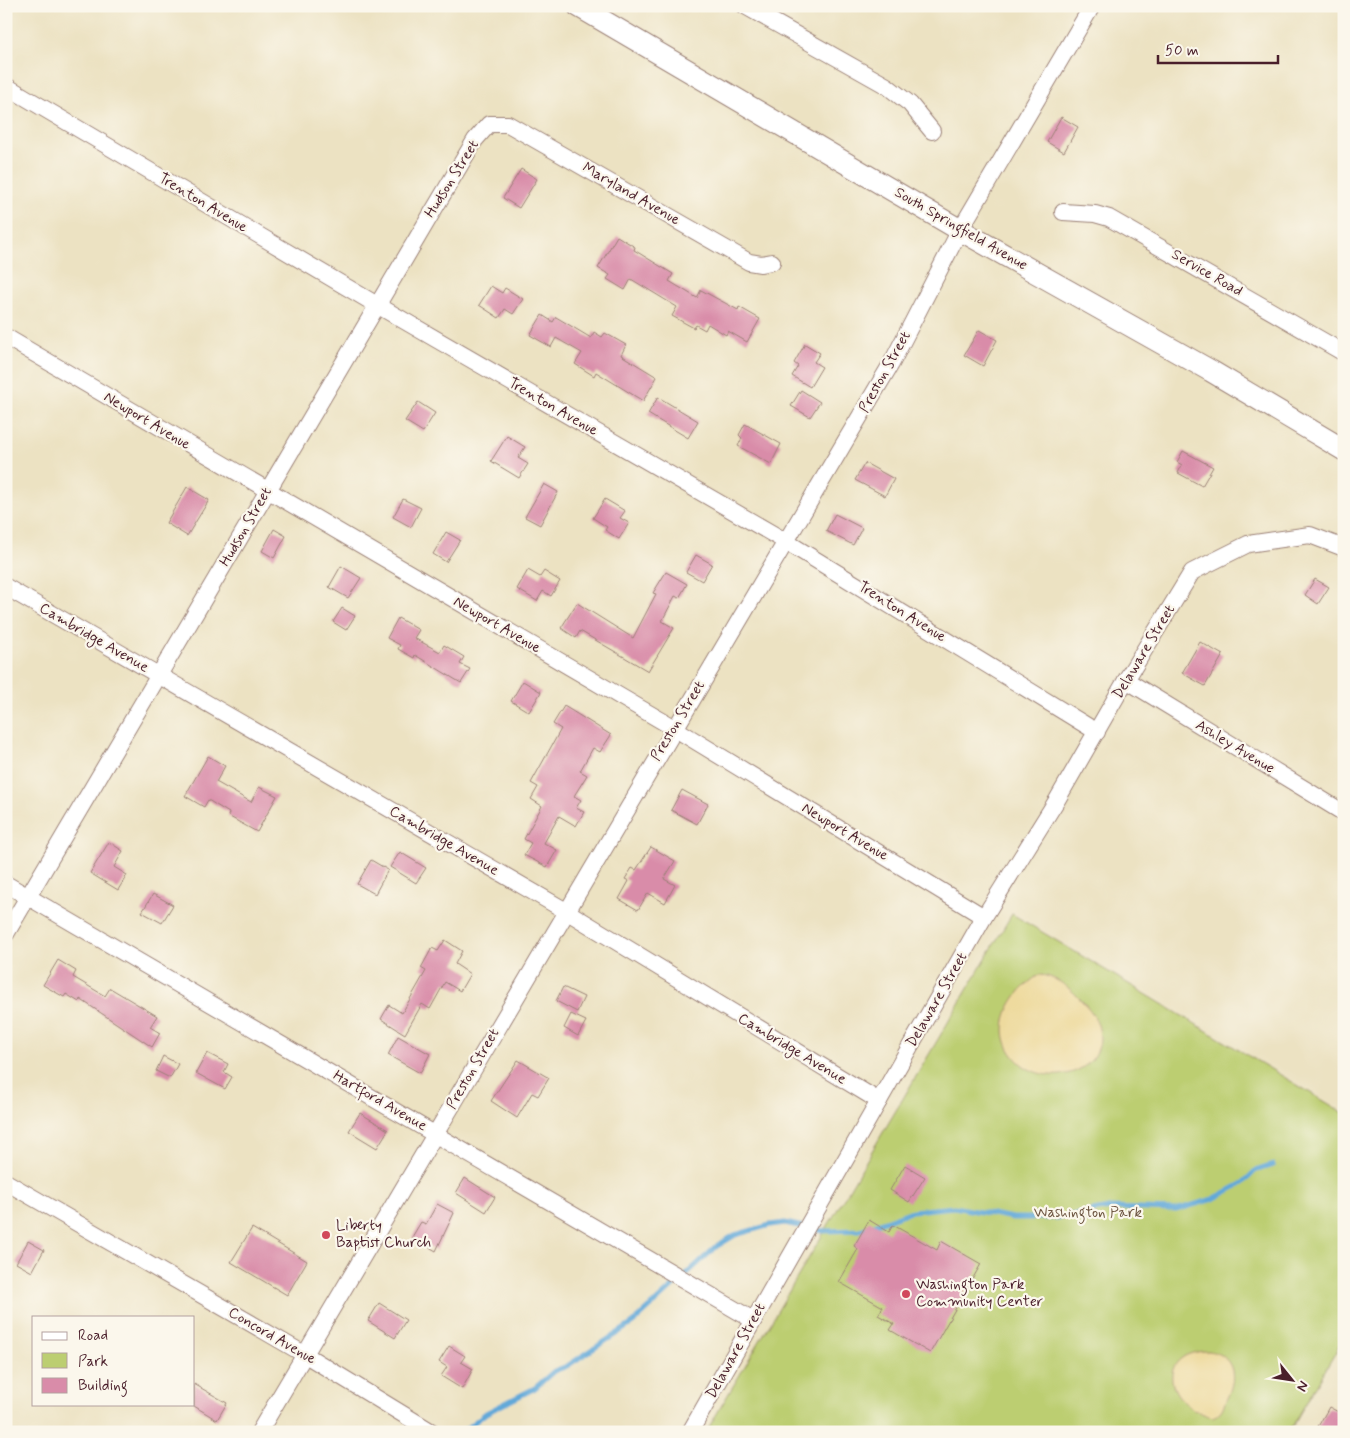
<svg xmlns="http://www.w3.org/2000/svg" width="1350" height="1438" font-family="Mynerve,sans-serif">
  <rect width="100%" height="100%" fill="#fbf7ec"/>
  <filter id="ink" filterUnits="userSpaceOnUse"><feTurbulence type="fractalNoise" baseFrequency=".02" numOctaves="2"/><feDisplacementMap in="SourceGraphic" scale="10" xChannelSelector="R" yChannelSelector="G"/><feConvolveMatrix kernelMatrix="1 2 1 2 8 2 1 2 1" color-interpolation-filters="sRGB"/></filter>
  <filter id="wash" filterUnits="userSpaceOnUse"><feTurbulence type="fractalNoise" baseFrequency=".0096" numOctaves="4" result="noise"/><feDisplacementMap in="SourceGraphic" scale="20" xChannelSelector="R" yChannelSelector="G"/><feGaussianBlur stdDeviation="1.12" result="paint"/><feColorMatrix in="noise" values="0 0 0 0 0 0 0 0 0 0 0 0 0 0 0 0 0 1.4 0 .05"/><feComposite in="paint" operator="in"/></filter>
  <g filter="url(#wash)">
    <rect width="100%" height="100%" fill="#ece2c2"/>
    <polygon fill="#bcce71" stroke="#83764e" points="1012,914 1344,1113 1344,1338 1289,1432 706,1432"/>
    <g fill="#eeda9e" stroke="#9c7c64">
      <path d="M1039,975C1053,975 1069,987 1078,997C1086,1005 1094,1013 1098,1025C1112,1071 1048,1091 1018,1061C989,1032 1010,993 1039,975Z"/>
      <path d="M1209,1351C1234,1356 1237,1376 1228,1396C1223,1406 1223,1412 1213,1417C1163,1405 1155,1351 1209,1351Z"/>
    </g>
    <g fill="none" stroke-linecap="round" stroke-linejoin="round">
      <polyline stroke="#62a9d9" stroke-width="5" points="462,1432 486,1413 535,1388 554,1371 567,1366 633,1323 717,1246 735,1235 770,1225 785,1223 823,1231 860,1230 912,1211 954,1207 1013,1218 1056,1218 1109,1208 1176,1210 1213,1199 1243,1183 1255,1171 1273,1165"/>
    </g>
    <g id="blocks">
      <g fill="#d98ca9">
        <polygon points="1061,117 1078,127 1064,152 1047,142"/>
        <polygon points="521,169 537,179 519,208 503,198"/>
        <polygon points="617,236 635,247 634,250 673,274 669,281 697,298 701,290 738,310 739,307 760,319 747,342 728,331 726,335 708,324 705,330 696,325 694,328 672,316 677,307 631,279 625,290 607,279 610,275 598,268"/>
        <polygon points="491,286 502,293 505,288 523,299 513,314 505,309 499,318 479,305"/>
        <polygon points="542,315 553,322 556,317 591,338 594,332 602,337 605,333 626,345 621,355 657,377 643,401 596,372 594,376 575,364 582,353 556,338 551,347 530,335"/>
        <polygon points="979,330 997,340 983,366 964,355"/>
        <polygon points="805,344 820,353 814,362 822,367 810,387 792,376 798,366 794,363"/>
        <polygon points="801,390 820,402 810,417 791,406"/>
        <polygon points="658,397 698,421 688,438 648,414"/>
        <polygon points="418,402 435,413 423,432 405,421"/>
        <polygon points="745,424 781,444 771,464 738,446 742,438 739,435"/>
        <polygon points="507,436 525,447 518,458 528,464 519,478 491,461"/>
        <polygon points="1183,451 1213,467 1202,486 1178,473 1182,465 1177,462"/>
        <polygon points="865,463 894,479 885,496 855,480"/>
        <polygon points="544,484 558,492 540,525 525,517"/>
        <polygon points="187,487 209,500 187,536 166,523"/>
        <polygon points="403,499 421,508 411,527 393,517"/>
        <polygon points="605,499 625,511 620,518 629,523 619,539 605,530 607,527 593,518"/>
        <polygon points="835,514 862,528 853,545 826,531"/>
        <polygon points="274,529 286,536 274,558 262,551"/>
        <polygon points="446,532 460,540 446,562 433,554"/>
        <polygon points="696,555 712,564 702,581 686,572"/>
        <polygon points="341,566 361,578 348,598 329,587"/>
        <polygon points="528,570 540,577 544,571 560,581 551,596 543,591 537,601 517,589"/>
        <polygon points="666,572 687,584 679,598 675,596 662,621 674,628 648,671 580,631 576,638 561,628 577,603 633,638 656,594 653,593"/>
        <polygon points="1315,579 1329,587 1318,604 1305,595"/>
        <polygon points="342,608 355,616 346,630 333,622"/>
        <polygon points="398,618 419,630 414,638 440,652 444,645 464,657 460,664 470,669 461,683 415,655 414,658 398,649 400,645 387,638"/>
        <polygon points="1200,642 1223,655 1205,686 1182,673"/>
        <polygon points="523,681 541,692 529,712 511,701"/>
        <polygon points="564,706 611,735 600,752 593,748 580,771 587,775 574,796 581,800 576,808 584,812 576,826 559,816 544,843 557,850 547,867 524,855 531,843 524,839 542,806 531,799 538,787 531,783 561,729 553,724"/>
        <polygon points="208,756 225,766 216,782 251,802 259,787 277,796 257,832 228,816 229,813 208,800 204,807 185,796"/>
        <polygon points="682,790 708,804 697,824 671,810"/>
        <polygon points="109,842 123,851 114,867 127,875 118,890 90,873"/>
        <polygon points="651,847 675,861 664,879 675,885 665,903 648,893 638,910 619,899 629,881 625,879 632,868 636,870"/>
        <polygon points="400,852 426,868 416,883 390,867"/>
        <polygon points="371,860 388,870 375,894 357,884"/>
        <polygon points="153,894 173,905 162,923 142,912"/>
        <polygon points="445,940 462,951 455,964 470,974 460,991 445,982 430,1009 422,1004 405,1034 381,1019 389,1005 402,1013 426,971 421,968 432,948 438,951"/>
        <polygon points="58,960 76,971 73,977 105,996 110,988 157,1016 150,1027 160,1033 152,1047 80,999 79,1002 66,994 64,997 43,985"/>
        <polygon points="563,987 584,997 577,1012 556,1001"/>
        <polygon points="571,1014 586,1021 578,1036 564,1028"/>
        <polygon points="398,1036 430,1054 420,1073 388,1055"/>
        <polygon points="207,1053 228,1064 224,1072 232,1077 225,1089 196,1073"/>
        <polygon points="163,1056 178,1064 170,1078 156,1071"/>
        <polygon points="518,1060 549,1078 538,1096 532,1093 517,1118 491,1101"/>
        <polygon points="360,1113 388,1130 377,1148 349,1131"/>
        <polygon points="905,1165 925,1177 909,1202 890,1190"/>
        <polygon points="465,1178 495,1197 486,1212 456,1193"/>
        <polygon points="437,1204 454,1213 436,1251 412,1237 421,1222 426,1224"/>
        <polygon points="869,1220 889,1232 893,1225 937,1250 941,1241 981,1264 930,1353 890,1330 894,1324 878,1315 883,1307 839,1282 858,1249 854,1246"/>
        <polygon points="252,1228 307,1261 287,1295 231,1262"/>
        <polygon points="28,1241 44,1250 32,1272 16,1263"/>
        <polygon points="379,1303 406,1320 395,1338 368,1321"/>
        <polygon points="449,1346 465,1356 461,1362 473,1369 462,1389 441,1376 447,1367 439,1362"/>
        <polygon points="194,1384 227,1403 217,1420 194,1406"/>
        <polygon points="1329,1407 1344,1415 1344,1432 1315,1432"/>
      </g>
    </g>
  </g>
  <g filter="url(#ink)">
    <use href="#blocks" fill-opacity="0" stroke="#9b8076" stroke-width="1"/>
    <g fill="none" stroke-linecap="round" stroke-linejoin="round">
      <g stroke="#9b8076" stroke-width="18">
        <g id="minor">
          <polyline points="745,6 887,86 910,104 932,131"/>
          <polyline points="6,86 377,305 785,541 1097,732"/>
          <polyline points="1063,212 1095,214 1109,218 1344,353"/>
          <polyline points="6,337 674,728 984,917"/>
          <polyline points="6,587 566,911 879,1101"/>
          <polyline points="1126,680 1344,813"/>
          <polyline points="6,884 753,1320"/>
          <polyline points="6,934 475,140 489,124 508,124 749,262 761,264 772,262"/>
          <polyline points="6,1182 304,1354 432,1432"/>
          <polyline points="259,1432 891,364 960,230 1092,6"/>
          <polyline points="690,1432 984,917 1057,800 1126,680 1192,572 1248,544 1310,535 1344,548"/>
        </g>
      </g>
      <g stroke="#9b8076" stroke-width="23">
        <polyline id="major" points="578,6 960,230 1211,371 1344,450"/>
      </g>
      <use href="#minor" stroke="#fff" stroke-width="16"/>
      <use href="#major" stroke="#fff" stroke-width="21"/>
    </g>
  </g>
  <g fill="#d1495b" stroke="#fbf7ec" stroke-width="2">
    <circle cx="326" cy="1235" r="5"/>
    <circle cx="906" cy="1294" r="5"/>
  </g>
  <g text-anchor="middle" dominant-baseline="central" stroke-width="4.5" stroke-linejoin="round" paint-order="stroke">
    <g font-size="15" fill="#4a1f2b" stroke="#fbf7ec">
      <text transform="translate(452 179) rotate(-58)">Hudson Street</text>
      <text transform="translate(631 194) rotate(30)">Maryland Avenue</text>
      <text transform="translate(203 203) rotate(31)">Trenton Avenue</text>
      <text transform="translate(961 229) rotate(30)">South Springfield Avenue</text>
      <text transform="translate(1207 273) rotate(30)">Service Road</text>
      <text transform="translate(885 372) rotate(-61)">Preston Street</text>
      <text transform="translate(553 407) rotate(30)">Trenton Avenue</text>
      <text transform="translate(147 421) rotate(31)">Newport Avenue</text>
      <text transform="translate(246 527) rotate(-60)">Hudson Street</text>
      <text transform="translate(902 612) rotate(32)">Trenton Avenue</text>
      <text transform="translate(497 625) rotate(30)">Newport Avenue</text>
      <text transform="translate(94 638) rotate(30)">Cambridge Avenue</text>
      <text transform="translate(1144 652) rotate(-59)">Delaware Street</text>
      <text transform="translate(678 721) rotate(-59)">Preston Street</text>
      <text transform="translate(1235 747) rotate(31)">Ashley Avenue</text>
      <text transform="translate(845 832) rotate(31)">Newport Avenue</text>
      <text transform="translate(444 841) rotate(30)">Cambridge Avenue</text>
      <text transform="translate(937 1000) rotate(-60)">Delaware Street</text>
      <text transform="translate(792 1049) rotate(31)">Cambridge Avenue</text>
      <text transform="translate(473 1069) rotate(-60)">Preston Street</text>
      <text transform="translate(380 1101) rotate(30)">Hartford Avenue</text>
      <text transform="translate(272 1336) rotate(30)">Concord Avenue</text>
      <text transform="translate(736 1351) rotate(-61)">Delaware Street</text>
    </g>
    <g font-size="15" fill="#6c5440" stroke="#fbf7ec">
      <text x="1088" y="1213">Washington Park</text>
    </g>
    <g font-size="15" fill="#4a1f2b" stroke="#fbf7ec" text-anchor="start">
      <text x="336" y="1226">Liberty<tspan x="336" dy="17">Baptist Church</tspan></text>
      <text x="916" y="1285">Washington Park<tspan x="916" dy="17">Community Center</tspan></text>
    </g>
  </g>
  <rect width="1350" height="1438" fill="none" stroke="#fbf7ec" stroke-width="25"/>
  <rect x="32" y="1316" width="162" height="90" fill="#fbf7ec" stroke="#b4a19f"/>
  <rect x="42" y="1332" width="25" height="8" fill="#ffffff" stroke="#b4a19f"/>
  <text x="78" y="1340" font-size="15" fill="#4a1f2b">Road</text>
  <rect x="42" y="1353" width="25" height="15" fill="#bcce71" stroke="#b4a19f"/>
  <text x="78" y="1366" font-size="15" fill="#4a1f2b">Park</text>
  <rect x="42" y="1378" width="25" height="15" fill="#d98ca9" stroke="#b4a19f"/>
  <text x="78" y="1390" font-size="15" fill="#4a1f2b">Building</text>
  <g transform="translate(1292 1380) rotate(120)" stroke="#fbf7ec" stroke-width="4" paint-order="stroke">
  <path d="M0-4L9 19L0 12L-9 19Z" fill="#4a1f2b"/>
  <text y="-8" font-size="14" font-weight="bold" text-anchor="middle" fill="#4a1f2b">N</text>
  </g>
  <path d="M1158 55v8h120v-8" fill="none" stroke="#4a1f2b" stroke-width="2.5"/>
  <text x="1165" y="55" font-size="15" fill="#4a1f2b" stroke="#fbf7ec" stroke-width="4" paint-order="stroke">50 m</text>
</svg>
